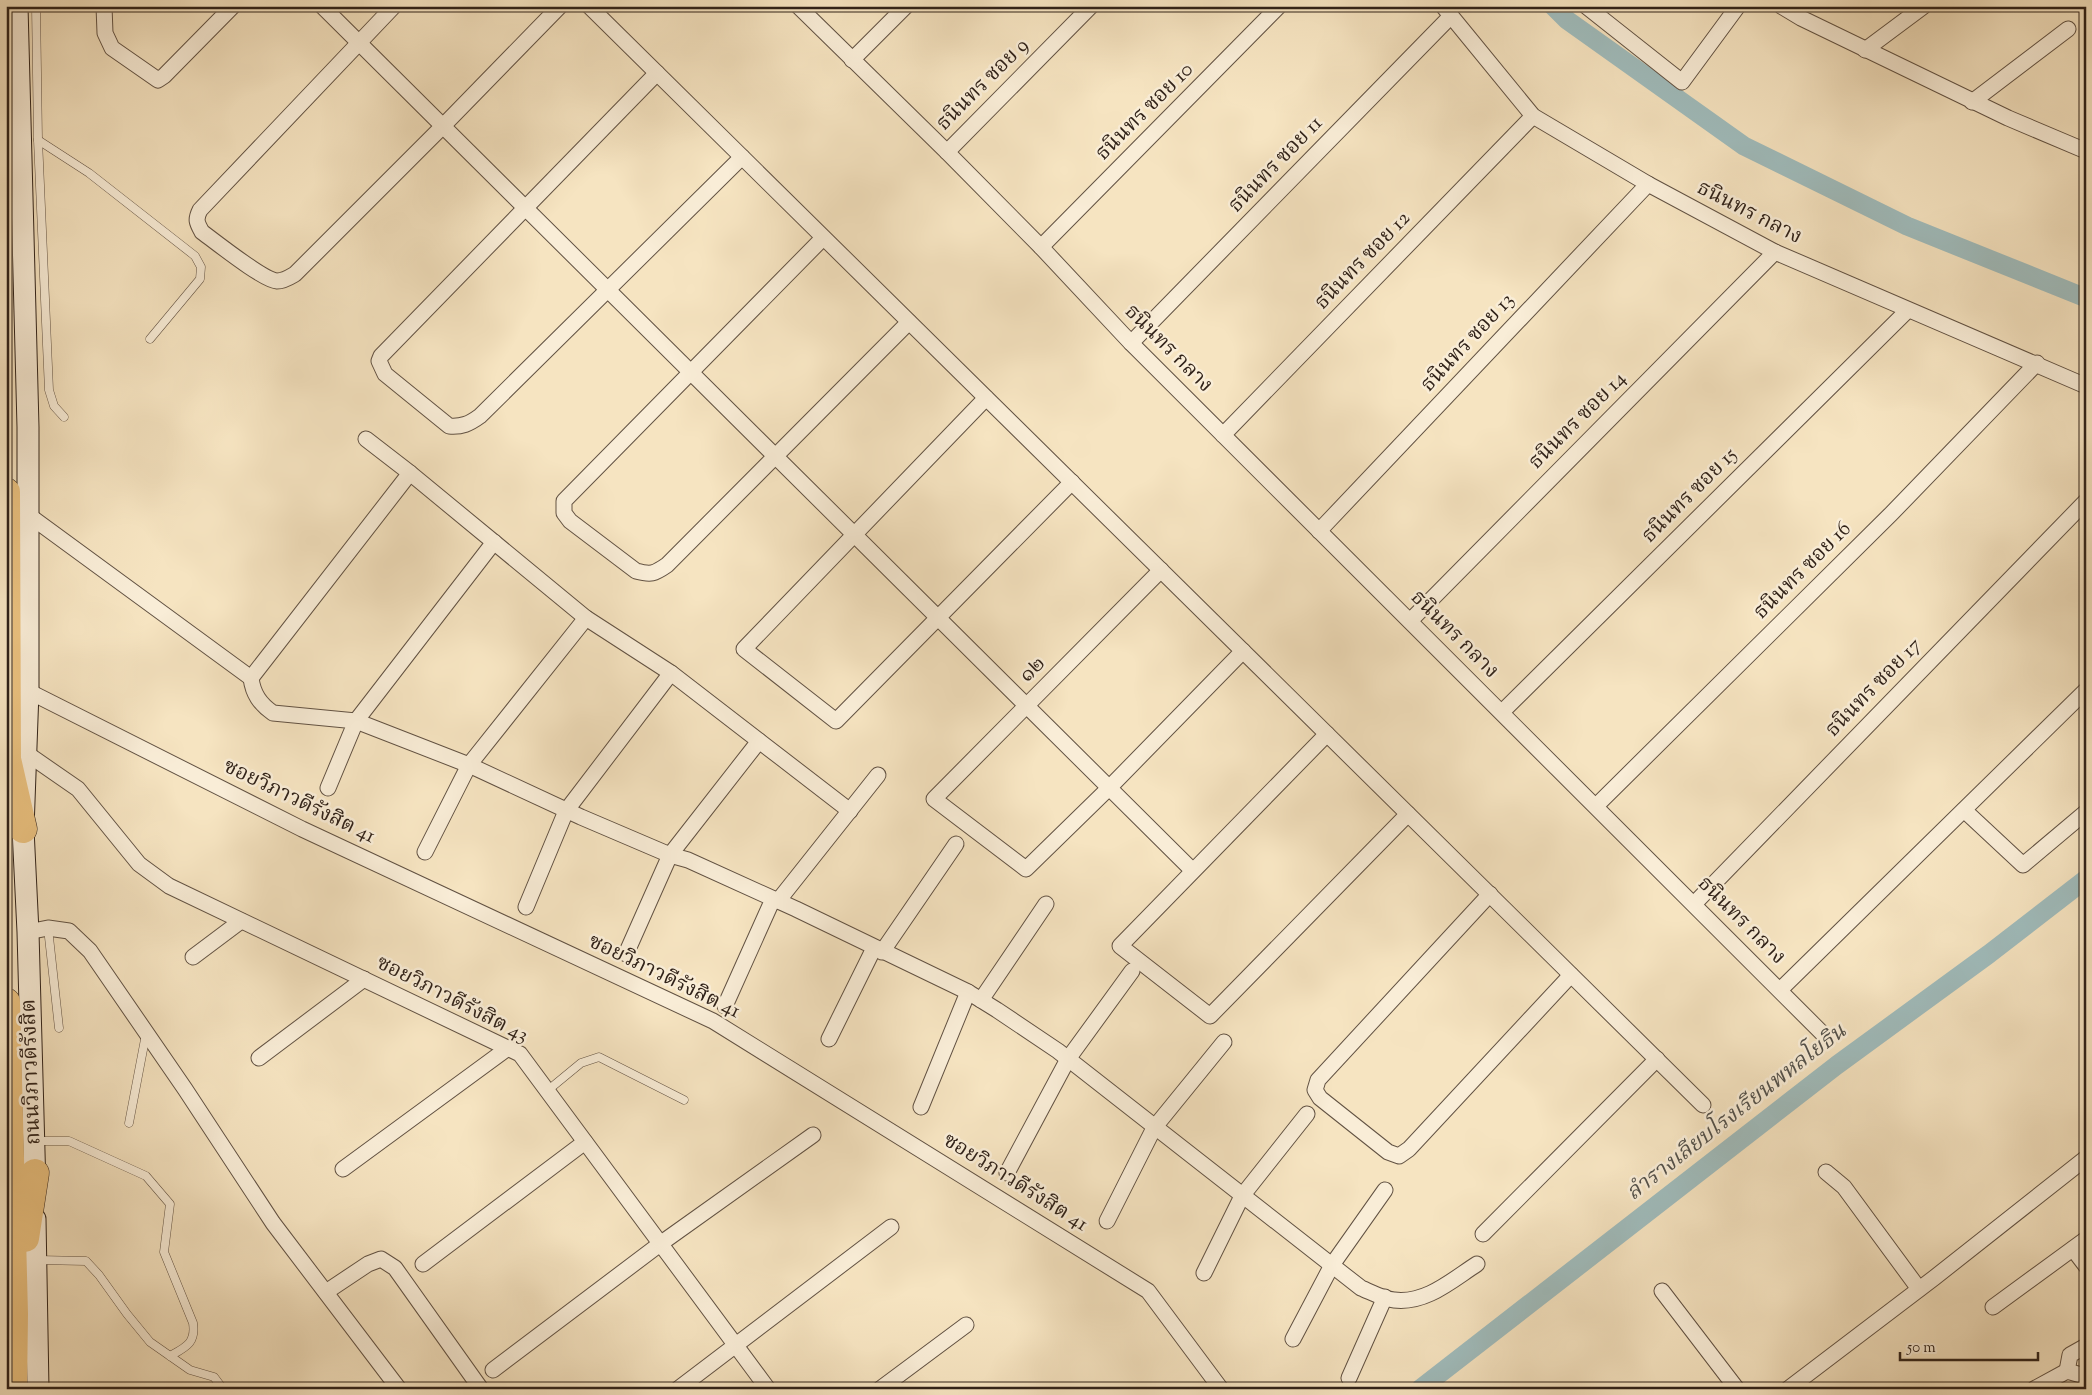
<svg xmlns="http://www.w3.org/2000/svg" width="2092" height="1395" font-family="'Sorts Mill Goudy','Noto Serif Thai',serif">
  <rect width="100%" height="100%" fill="#f6e4c1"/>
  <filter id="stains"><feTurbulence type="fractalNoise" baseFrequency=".004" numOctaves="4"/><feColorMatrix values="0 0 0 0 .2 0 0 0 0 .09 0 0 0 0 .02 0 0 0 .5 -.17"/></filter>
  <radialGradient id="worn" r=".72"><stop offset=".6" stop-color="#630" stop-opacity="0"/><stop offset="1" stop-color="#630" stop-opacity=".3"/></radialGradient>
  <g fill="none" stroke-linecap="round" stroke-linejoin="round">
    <g stroke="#a0bcbc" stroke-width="19">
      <polyline points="1553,6 1567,20 1744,146 1907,226 2086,298"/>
      <polyline points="1420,1389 1837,1065 1989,954 2086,879"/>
    </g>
    <g stroke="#625243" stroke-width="9">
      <g id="lane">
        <polyline points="36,6 38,140 49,390 54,406 64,417"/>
        <polyline points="38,140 89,173 195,256 201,267 200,279 150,339"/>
        <polyline points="48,928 59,1028"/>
        <polyline points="547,1091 581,1063 599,1057 684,1100"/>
        <polyline points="129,1123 146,1034"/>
        <path d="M36,1141H69L146,1176L170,1204L164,1252L193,1323C196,1343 186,1347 170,1356"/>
        <polyline points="38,1260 86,1261 99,1275 127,1314 150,1342 190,1370 214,1377 223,1389"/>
      </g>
    </g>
    <g stroke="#625243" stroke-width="17">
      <g id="street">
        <polyline points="104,6 105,33 112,48 158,80 164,76 233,6"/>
        <polyline points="322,6 1192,870"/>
        <path d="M394,6L200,210C195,220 197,223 202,232C216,242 263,280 277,281C284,281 290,277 295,274L443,126L560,6"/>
        <polyline points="589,6 1703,1105"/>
        <polyline points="798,6 947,152 1041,247 1131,343 1823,1034"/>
        <polyline points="1443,6 1533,116 1648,184 1775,252 2086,386"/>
        <polyline points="1586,6 1682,82 1738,6"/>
        <polyline points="1781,6 1801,18 2008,118 2086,151"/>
        <polyline points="1865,50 1924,6"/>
        <polyline points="852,60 906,6"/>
        <path d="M657,73L381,356L379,361L385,374L449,426C462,427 469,424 480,416L742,157"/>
        <polyline points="1972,102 2068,29"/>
        <polyline points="947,152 1091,6"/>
        <path d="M823,238L564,501V513L570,521L636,571C651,575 654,574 667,565L909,322"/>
        <polyline points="1041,247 1279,6"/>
        <polyline points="1131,343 1451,16"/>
        <polyline points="986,398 744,649 836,721 1072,482"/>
        <polyline points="1223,435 1533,116"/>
        <polyline points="366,439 410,473 586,618 671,673 850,811"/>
        <path d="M410,473L251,678C253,694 260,704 273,713L356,721L469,765L581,817L670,855L688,860L796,909L968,992L997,1010L1058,1051L1361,1288C1371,1292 1383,1299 1394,1300C1426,1304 1452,1280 1477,1264"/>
        <polyline points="27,514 251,678"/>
        <polyline points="1319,531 1648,184"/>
        <polyline points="1161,570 934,799 1026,869 1109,788 1243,651"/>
        <polyline points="1410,621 1775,252"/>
        <polyline points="28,691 302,829 713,1021 1148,1291 1221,1389"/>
        <polyline points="1502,712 1908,310"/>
        <polyline points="1327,734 1120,946 1210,1016 1408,814"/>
        <polyline points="26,753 78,789 139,864 169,886 520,1054 768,1389"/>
        <polyline points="328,788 356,721 494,542"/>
        <polyline points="1596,806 1891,514 2037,363"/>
        <polyline points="1964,810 2023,865 2086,812"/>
        <polyline points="425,852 469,765 586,618"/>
        <polyline points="1490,894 1318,1080 1315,1090 1320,1098 1388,1152 1399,1156 1409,1149 1571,975"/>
        <polyline points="778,901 878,775"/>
        <polyline points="1694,904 2086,501"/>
        <polyline points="526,907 566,811 671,673"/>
        <polyline points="28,932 48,928 69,931 90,951 185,1089 273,1223 399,1389"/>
        <polyline points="882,952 956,844"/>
        <polyline points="626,954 670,855 759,741"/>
        <polyline points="193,957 241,921"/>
        <polyline points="1780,990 2086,690"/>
        <polyline points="981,1000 1046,904"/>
        <polyline points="725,1006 773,899"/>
        <polyline points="829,1039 874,948"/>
        <polyline points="259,1058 364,979"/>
        <polyline points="921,1107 968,992"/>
        <polyline points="343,1169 508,1048"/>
        <polyline points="1826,1172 1844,1187 1919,1289"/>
        <polyline points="1007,1173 1068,1059 1132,971"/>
        <polyline points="1107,1221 1154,1128 1224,1042"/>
        <polyline points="1483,1234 1657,1059"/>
        <polyline points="2073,1249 2086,1266"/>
        <polyline points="423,1264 585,1142"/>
        <polyline points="1204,1273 1242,1196 1307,1114"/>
        <polyline points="1662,1291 1737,1389"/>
        <polyline points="326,1292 368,1264 381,1259 395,1268 481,1389"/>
        <polyline points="1993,1307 2086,1239"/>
        <polyline points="1293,1339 1332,1265 1385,1190"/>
        <polyline points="493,1370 660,1244 813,1135"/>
        <polyline points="2067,1371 2070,1355 2086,1346"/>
        <polyline points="1349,1378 1385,1297"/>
        <polyline points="678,1389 891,1227"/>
        <polyline points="880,1389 966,1325"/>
        <polyline points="1788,1389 1934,1278 2086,1158"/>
        <polyline points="2034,1389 2067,1371 2081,1375 2086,1373"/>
      </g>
    </g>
    <g stroke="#302219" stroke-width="23">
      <g id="secondary">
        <polyline points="17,6 28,427 28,691 23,829 28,932 35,1188"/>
        <polyline points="35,1219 38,1389"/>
      </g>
    </g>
    <g stroke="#302219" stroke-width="29">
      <g id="highway">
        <polyline points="6,492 7,759 23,829"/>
        <polyline points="6,1002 14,1314 13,1389"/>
        <polyline points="25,1238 35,1173"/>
      </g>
    </g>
    <use href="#lane" stroke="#f9edd7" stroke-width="8"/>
    <use href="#street" stroke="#f9edd7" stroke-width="15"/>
    <use href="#secondary" stroke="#f9edd7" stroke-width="21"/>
    <use href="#highway" stroke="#ebc280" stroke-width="28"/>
  </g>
  <g text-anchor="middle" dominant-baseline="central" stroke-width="5" stroke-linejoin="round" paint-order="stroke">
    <g font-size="21" fill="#302219" stroke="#f9edd7">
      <text transform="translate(983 85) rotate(-45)">ธนินทร ซอย 9</text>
      <text transform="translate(1145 112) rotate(-45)">ธนินทร ซอย 10</text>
      <text transform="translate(1276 165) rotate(-46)">ธนินทร ซอย 11</text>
      <text transform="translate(1749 213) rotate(27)">ธนินทร กลาง</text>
      <text transform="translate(1363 261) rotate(-46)">ธนินทร ซอย 12</text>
      <text transform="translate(1468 343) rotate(-47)">ธนินทร ซอย 13</text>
      <text transform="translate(1168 349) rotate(45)">ธนินทร กลาง</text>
      <text transform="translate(1578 421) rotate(-45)">ธนินทร ซอย 14</text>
      <text transform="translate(1690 496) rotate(-45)">ธนินทร ซอย 15</text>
      <text transform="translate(1803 571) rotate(-45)">ธนินทร ซอย 16</text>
      <text transform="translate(1454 635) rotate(45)">ธนินทร กลาง</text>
      <text transform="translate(1033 670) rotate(-45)">๑๒</text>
      <text transform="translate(1874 688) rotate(-46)">ธนินทร ซอย 17</text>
      <text transform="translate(299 802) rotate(26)">ซอยวิภาวดีรังสิต 41</text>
      <text transform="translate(1741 921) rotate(45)">ธนินทร กลาง</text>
      <text transform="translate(664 977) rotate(26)">ซอยวิภาวดีรังสิต 41</text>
      <text transform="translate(452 1000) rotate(27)">ซอยวิภาวดีรังสิต 43</text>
      <text transform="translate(32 1072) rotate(-92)">ถนนวิภาวดีรังสิต</text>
      <text transform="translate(1015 1183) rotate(32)">ซอยวิภาวดีรังสิต 41</text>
    </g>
    <g font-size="22" font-style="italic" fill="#52504a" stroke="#f9edd7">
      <text transform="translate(1737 1113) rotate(-38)">ลำรางเลียบโรงเรียนพหลโยธิน</text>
    </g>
  </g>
  <rect width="2092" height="1395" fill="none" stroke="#f6e4c1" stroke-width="25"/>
  <rect x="8" y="8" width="2077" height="1380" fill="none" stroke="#302219" stroke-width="2.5"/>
  <rect x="12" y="12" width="2067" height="1370" fill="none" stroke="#302219"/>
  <path d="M1900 1352v8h138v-8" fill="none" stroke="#302219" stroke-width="2.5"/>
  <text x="1907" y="1352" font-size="15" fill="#302219" stroke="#f9edd7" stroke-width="4" paint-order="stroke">50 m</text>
  <rect width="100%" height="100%" filter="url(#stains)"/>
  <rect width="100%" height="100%" fill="url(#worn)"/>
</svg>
